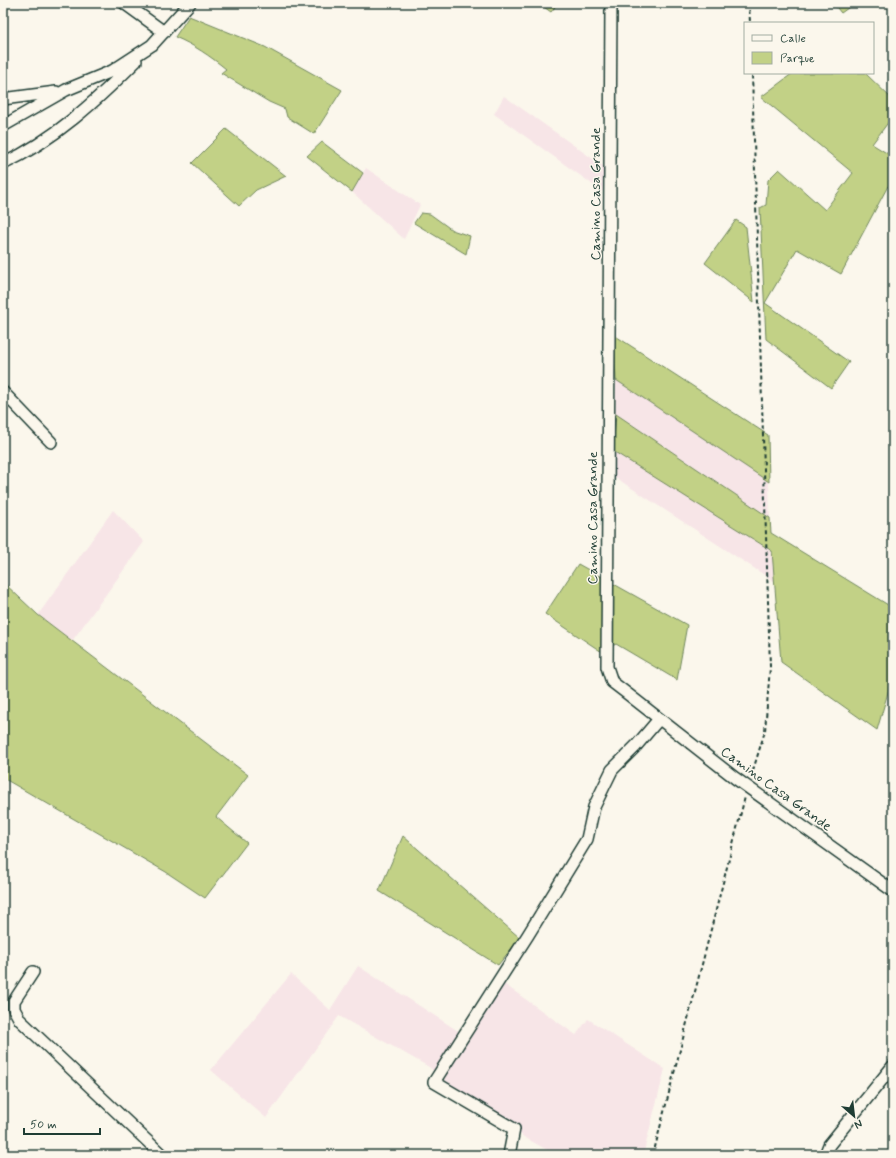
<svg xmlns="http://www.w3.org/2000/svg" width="896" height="1158" font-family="Mynerve,sans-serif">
  <rect width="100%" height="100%" fill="#fbf7ec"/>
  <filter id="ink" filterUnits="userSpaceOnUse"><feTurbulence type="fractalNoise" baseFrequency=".025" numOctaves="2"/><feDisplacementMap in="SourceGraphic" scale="8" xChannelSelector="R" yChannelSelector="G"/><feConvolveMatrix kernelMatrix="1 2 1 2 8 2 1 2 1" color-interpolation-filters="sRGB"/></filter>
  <g filter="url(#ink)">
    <g fill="#f7e5e7">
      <polygon points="504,96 617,176 616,201 494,114"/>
      <polygon points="366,168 420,205 404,239 352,192"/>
      <polygon points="616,380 769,482 770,518 616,414"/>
      <polygon points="613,451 772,551 775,582 613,476"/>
      <polygon points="113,510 144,542 72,641 38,615"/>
      <polygon points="358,966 469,1038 504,984 576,1035 588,1019 665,1069 643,1155 556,1155 524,1137 442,1078 429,1067 339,1016 266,1118 211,1070 291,974 330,1010"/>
    </g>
    <g fill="#c2d186" stroke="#70875d">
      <polygon points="538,3 558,3 551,12"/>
      <polygon points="833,3 855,3 841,13"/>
      <path d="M189,16L265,47L342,90L314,134L287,117L285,109L269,102L221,73L226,69C210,56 194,45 175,37Z"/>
      <polygon points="793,73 865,73 893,100 893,116 872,144 893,157 893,188 888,186 841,274 797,249 765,303 849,362 831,388 766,339 760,208 766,205 768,180 779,169 825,210 853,173 761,97"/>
      <polygon points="226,129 286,176 256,190 239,206 192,163"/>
      <polygon points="322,142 363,173 352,192 307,156"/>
      <polygon points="421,213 430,214 452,230 470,236 466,254 414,223"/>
      <polygon points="736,220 746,227 754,302 705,263"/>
      <polygon points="614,335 768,435 769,482 616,380"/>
      <polygon points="616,414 770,518 771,533 893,608 893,675 877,730 781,662 772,551 613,451"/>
      <polygon points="578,564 687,625 677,680 616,644 602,652 545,614"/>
      <polygon points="3,582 38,615 248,775 216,817 247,843 205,898 166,872 3,778"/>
      <polygon points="403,836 520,938 498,965 379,891"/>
    </g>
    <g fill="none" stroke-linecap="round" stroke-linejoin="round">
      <g stroke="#1f3d34" stroke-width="14">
        <g id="street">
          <polyline points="124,3 164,32"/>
          <polyline points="611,3 607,667 612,682 629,695 735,778 893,891"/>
          <polyline points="3,99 56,92"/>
          <polyline points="3,126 66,90 112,71 152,45 190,3"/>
          <path d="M3,164C54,140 96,101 136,61"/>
          <polyline points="3,392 51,442"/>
          <polyline points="33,972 14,1001 14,1009 20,1020 162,1155"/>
          <polyline points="509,1155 514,1129 434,1082 528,935 587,839 594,807 612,770 636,746 659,719"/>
          <polyline points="825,1155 829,1145 893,1066"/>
        </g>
      </g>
      <g stroke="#1f3d34" stroke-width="2" stroke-dasharray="4 3" stroke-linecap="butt">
        <polyline points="749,3 750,23"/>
        <polyline points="751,777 765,731 770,667 752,73"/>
        <polyline points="653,1155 745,797"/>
      </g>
      <use href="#street" stroke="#fbf7ec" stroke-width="11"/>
    </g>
  </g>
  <g text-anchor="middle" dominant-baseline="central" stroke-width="3" stroke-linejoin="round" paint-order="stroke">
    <g font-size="14" fill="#1f3d34" stroke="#fbf7ec">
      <text transform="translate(596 194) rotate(-90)">Camino Casa Grande</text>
      <text transform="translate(593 518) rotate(-90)">Camino Casa Grande</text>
      <text transform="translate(776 789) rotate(36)">Camino Casa Grande</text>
    </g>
  </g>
  <rect width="896" height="1158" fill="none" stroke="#fbf7ec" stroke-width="16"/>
  <rect x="8" y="8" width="880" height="1142" fill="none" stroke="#1f3d34" stroke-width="1.5" filter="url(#ink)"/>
  <rect x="744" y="22" width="130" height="52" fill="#fbf7ec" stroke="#a3ada2"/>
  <rect x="752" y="35" width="20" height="6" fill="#fbf7ec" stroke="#a3ada2"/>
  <text x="780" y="42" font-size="12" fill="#1f3d34">Calle</text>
  <rect x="752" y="52" width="20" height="12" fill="#c2d186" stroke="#a3ada2"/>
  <text x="780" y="62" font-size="12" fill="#1f3d34">Parque</text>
  <g transform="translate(854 1116) rotate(152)" stroke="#fbf7ec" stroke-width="3" paint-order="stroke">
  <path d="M0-3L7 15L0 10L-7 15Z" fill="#1f3d34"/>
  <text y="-6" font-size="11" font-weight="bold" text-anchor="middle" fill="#1f3d34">N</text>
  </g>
  <path d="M24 1128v6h76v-6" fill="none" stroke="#1f3d34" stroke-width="2"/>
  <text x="30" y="1128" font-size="12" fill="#1f3d34" stroke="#fbf7ec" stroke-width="3" paint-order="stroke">50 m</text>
</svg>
